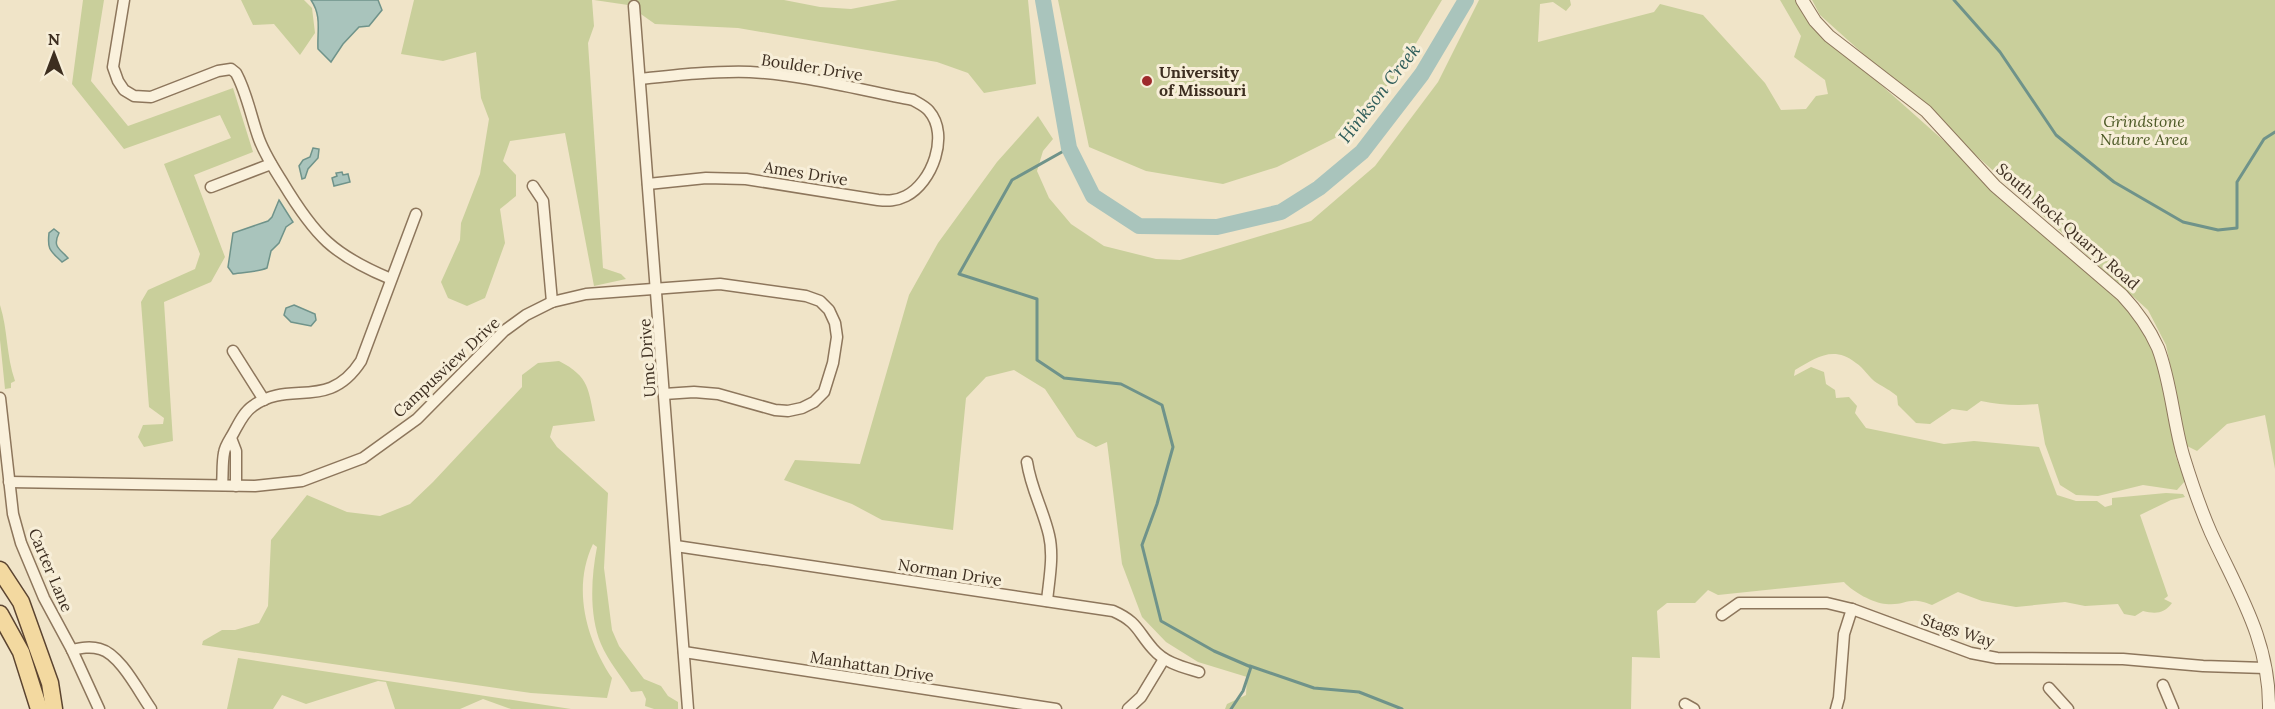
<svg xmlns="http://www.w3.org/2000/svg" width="2275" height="709" font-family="Lora,serif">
  <rect width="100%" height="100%" fill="#f0e4c8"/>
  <g fill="#c9cf9b">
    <polygon points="83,0 104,0 91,81 128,126 233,88 253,152 194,175 225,257 211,282 164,302 173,441 144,447 138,437 143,425 163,424 164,418 149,407 141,302 148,290 195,269 200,254 164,164 231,138 220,115 124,149 72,84"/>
    <polygon points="241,0 304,0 312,8 315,33 300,55 274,24 253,25"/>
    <polygon points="414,0 592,0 594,26 588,43 603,268 621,274 626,279 594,286 565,133 510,141 503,161 516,175 516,196 500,209 505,243 485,298 467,306 448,298 441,282 460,240 461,223 480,174 489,119 481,98 476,52 443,61 401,54"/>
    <polygon points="594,0 784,0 820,7 851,9 898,0 1028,0 1036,84 984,93 968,73 937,62 738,28 655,24 628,5"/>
    <polygon points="1058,0 1442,0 1397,75 1341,135 1277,167 1223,184 1146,171 1089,147"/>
    <path d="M1479,0H1570L1571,5L1566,11L1553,2L1540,4L1538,42L1654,12L1660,4L1703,15L1765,83L1781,110L1806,109L1816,96L1828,94L1825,80L1794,57L1801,36L1780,0H1797L1808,20L2134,310L2155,350L2176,457L2185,481L2177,490L2143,485L2098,496L2076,495L2060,485L2045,444L2038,404C2018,406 2000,405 1981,401L1967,411L1952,409L1930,424L1916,423L1898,405L1897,396C1890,390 1885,388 1877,383C1869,378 1864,368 1856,363C1833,345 1816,358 1795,370L1794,376L1811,367L1824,372L1826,384L1835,390L1836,398L1849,397L1857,406L1855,413L1866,428L1944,444L1974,441L2039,447L2057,495L2076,501H2097L2105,507L2112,505V498L2166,493L2183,494L2185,497L2171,500L2140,515L2168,596L2164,599L2172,603C2164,614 2155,614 2143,611L2135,616L2124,614L2118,604L2085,606L2065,602L2016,607L1982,601L1958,592L1932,605C1908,595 1907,606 1886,604C1873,603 1853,592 1844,582L1718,595L1708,590L1695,603H1667L1657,611L1660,658L1632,657L1631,709H1225L1227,704L1246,695L1247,677L1198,662L1166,642L1142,617L1122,564L1107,442L1096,447L1077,437L1045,389L1014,370L986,377L966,398L953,530L882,520L852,504L784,480L795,460L860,464L909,295L938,243L997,162L1038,116L1053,139L1043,151L1037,171L1049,198L1071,224L1104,246L1156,259L1180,260L1311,221L1375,166L1438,82Z"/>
    <polygon points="1812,0 2275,0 2275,469 2265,415 2227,424 2197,451 2187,446 2166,345 2148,310 1820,15"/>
    <path d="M0,305C8,330 6,355 15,381L11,383V388L5,389L0,340Z"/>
    <path d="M559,361C590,377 588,389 595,421L553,426L550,437L557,447L608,493L604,568L612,630L619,646L644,679L661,686L668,696L678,702V709H654L645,706L646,699L642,691L631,692C622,677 608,661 601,644C589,615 591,578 597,547L593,544C572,588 586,639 612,678L607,698L531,693L202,645L203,641L222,630H235L259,623L268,606L271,540L307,495L347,512L380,516L410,504L433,482L522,387V375L538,363Z"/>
    <polygon points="238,658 571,709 511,709 483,699 460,709 395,709 386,682 378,681 306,704 282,695 273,709 227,709"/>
  </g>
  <g fill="#a9c4bc" stroke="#6f938a" stroke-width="1.5">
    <path d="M311,0H378L382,10L369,26L359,27L343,44L331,62L318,49C317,31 322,16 311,0Z"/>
    <polygon points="313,148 319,149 318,158 308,169 305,178 302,179 299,166 303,160 310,157"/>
    <polygon points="342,172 343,175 348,174 350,182 334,186 332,178 337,176 336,173"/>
    <path d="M279,200L293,222L286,227L279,243L271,251L267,268C258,272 244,272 233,274L228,267L233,233L268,221L272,217Z"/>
    <path d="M54,229L59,233C52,247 60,249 68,258L62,262C51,251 47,251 49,233Z"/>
    <polygon points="294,305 315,314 316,320 311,326 291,322 284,315 286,308"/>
  </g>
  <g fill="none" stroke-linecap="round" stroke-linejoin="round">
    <g stroke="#6f938a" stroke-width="3">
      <polyline points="1954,0 2000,52 2056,135 2114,182 2183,222 2218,230 2237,228 2237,182 2264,139 2275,132"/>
      <polyline points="1069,148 1012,180 959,274 1037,299 1037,360 1064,378 1121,384 1162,405 1173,447 1157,504 1142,545 1161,621 1214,651 1251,667 1243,691 1231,709"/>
      <polyline points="1250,666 1314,688 1359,692 1402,709"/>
    </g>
    <polyline stroke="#a9c4bc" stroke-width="16" points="1043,0 1069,148 1093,196 1139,226 1217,227 1281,212 1319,188 1362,152 1422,74 1466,0"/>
    <g stroke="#8d765c" stroke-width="13">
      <g id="minor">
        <path d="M124,0L113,67L118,81L124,90L134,96L151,97L218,71L231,69L236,73C247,93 251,117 259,139C265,155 274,169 283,183C315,236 333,255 391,279"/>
        <polyline points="634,6 688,709"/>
        <path d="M640,79C677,75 713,71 750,72C805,75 860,90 913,100C918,103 925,106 929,111C950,135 932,183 906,196C896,201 888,201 878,200L746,179L706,178L648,184"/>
        <polyline points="533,186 543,201 552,302"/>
        <polyline points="211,187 271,164"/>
        <polyline points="233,351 264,400"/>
        <polyline points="0,398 13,514 21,543 44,598 72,650 99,709"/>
        <polyline points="231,438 236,451 236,486"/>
        <path d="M1027,462C1031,489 1043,509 1049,535C1054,556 1049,580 1047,601"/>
        <polyline points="9,482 255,486 302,481 363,458 417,419 504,331 526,315 552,302 586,294 720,284 806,296 820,301 829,310 835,323 837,337 833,363 824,392 814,402 802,408 788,411 775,410 718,394 694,392 664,394"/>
        <path d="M222,485C223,475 222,463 224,453C225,445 231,438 234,432C239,423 244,412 253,406C290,379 328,412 361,361L416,214"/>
        <path d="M676,546L1113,611C1138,622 1137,631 1153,649C1165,663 1183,667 1199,672"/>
        <polyline points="1722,615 1739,603 1827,603 1852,609 1971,653 1997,658 2123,659 2203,666 2265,668"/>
        <path d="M72,650C81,648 90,646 100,649C120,654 139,692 151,709"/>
        <polyline points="684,652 1056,709"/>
        <polyline points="2163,685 2173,709"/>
        <polyline points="2049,688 2068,709"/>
        <polyline points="1685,704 1694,709"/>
        <polyline points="1128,709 1141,697 1164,659"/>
        <polyline points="1836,709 1839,698 1844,634 1852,609"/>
      </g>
    </g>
    <g stroke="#8d765c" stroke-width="14">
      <path id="tertiary" d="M1802,0L1815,21L1829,36L1926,111L1995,186L2122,295C2137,311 2149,328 2158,348C2171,382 2173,420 2183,455C2191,481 2200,508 2211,533C2238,592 2270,641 2269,709"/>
    </g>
    <g stroke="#5b4430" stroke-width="19">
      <g id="primary">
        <polyline points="0,570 21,602 50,683 54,709"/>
        <polyline points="0,614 21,652 39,709"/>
      </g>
    </g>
    <use href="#minor" stroke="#faf1dc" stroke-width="10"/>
    <use href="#tertiary" stroke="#faf1dc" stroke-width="12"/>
    <use href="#primary" stroke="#f3d9a0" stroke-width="16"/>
  </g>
  <circle fill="#9e2a2b" stroke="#f7eed8" stroke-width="2" cx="1147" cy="81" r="6"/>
  <g text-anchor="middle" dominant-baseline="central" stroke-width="6" stroke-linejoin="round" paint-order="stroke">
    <g font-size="16" fill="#3d2e20" stroke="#f7eed8">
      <text transform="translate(812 67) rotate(9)">Boulder Drive</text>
      <text transform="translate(806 173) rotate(9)">Ames Drive</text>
      <text transform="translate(2068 226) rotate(41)">South Rock Quarry Road</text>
      <text transform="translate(647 358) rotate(-94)">Umc Drive</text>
      <text transform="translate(446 367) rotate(-43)">Campusview Drive</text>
      <text transform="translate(51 570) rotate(67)">Carter Lane</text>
      <text transform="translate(950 572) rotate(9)">Norman Drive</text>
      <text transform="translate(1958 630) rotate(18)">Stags Way</text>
      <text transform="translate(872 666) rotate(9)">Manhattan Drive</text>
    </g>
    <g font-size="16" font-weight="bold" fill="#3d2e20" stroke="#f7eed8" text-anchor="start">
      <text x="1159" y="72">University<tspan x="1159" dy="18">of Missouri</tspan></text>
    </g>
    <g font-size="16" font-style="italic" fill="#4d5a26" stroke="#f7eed8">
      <text x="2144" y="121">Grindstone<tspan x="2144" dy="18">Nature Area</tspan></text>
    </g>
    <g font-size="18" font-style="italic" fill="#2f5d5a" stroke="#f7eed8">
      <text transform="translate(1379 93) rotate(-52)">Hinkson Creek</text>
    </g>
  </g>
  <g transform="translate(54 54)" stroke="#f7eed8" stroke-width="4.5" paint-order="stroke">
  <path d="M0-4.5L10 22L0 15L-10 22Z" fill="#3d2e20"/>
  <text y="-9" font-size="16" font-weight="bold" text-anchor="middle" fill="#3d2e20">N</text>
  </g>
</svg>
